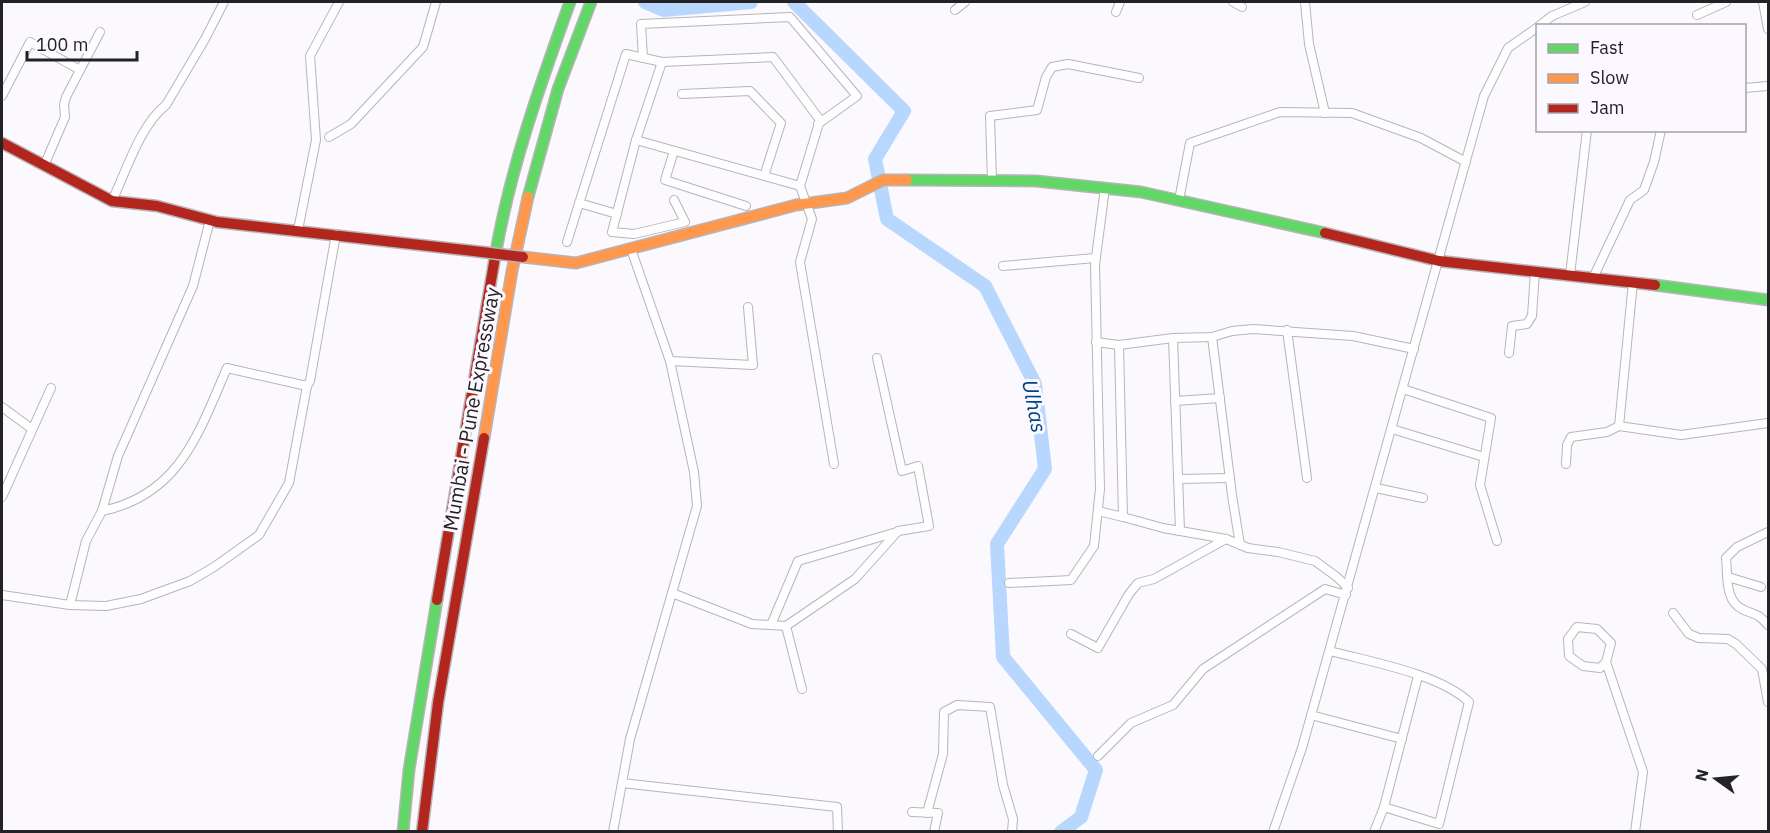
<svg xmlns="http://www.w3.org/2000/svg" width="1770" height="833" font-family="'IBM Plex Sans',sans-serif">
  <rect width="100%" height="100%" fill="#fbf9fe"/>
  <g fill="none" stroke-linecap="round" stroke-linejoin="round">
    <g stroke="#b8d7fe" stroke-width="14">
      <polyline points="645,2 664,10 751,2"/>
      <polyline points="794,2 904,111 875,159 887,219 985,286 1035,384 1045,469 997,544 1003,657 1096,770 1081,817 1061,832"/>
    </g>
    <g stroke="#b7b5b9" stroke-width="10">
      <g id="street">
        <polyline points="1233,2 1242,7"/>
        <polyline points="1305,2 1309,44 1325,113"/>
        <polyline points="1763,2 1768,29"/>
        <polyline points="955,10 965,2"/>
        <polyline points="1116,12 1120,2"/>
        <polyline points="1697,15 1726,2"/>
        <polyline points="1539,26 1552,16 1585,2"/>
        <polyline points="643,58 641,24 790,17 857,96 818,124"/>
        <polyline points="1744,88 1768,86"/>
        <polyline points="682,94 750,91 781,123 764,176"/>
        <polyline points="2,96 30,42 80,70"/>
        <polyline points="329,137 351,124 423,47 436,2"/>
        <polyline points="636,140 662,62"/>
        <polyline points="674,151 665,180 746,206"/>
        <polyline points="44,166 65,117 64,105 66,97 100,32"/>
        <polyline points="992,181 990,116 1037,110 1046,77 1052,67 1068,64 1139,78"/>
        <polyline points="674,200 685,222 634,234 612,232 636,140 800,186"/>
        <polyline points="1179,200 1190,143 1280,112 1352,113 1421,138 1466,162"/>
        <path d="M112,201C126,172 140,125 166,105L205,39L224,2"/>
        <polyline points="579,203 617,214"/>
        <polyline points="298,230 316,140 310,56 339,2"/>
        <polyline points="567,242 626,54 662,62 773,57 820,120 800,186 812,219 800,262 834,464"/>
        <polyline points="1003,266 1095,258"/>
        <polyline points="1570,275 1587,130"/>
        <polyline points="1593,278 1630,200 1644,190 1654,162 1661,130"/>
        <polyline points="1633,282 1619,426 1681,435 1768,423"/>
        <polyline points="1287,330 1307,478"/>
        <polyline points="1212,337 1232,495 1240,545"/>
        <polyline points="1173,338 1180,531"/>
        <polyline points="1096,342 1119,345 1123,517 1098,511"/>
        <polyline points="1119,345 1173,338 1212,337 1232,331 1253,329 1353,336 1414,349"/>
        <polyline points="1509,353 1512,326 1527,324 1532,316 1535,272"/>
        <polyline points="670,361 753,365 748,307"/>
        <polyline points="1403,389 1491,418 1480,485 1497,541"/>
        <polyline points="1175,401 1220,398"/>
        <polyline points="2,407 32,429"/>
        <polyline points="1392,429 1484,457"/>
        <polyline points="1566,464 1567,445 1571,437 1607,432 1619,426"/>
        <polyline points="1178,479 1230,478"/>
        <polyline points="1376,488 1423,498"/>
        <polyline points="2,497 51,388"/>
        <path d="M102,511C180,495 199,432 227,368L307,386"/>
        <polyline points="1123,517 1163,528 1226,539 1248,548 1278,552 1315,561 1337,577 1348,588"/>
        <path d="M1768,532L1737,547L1726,558C1728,575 1724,602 1744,610C1758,616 1757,613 1768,625"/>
        <polyline points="1728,577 1761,587"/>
        <polyline points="1009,583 1071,580 1094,546 1100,489 1095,265 1105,188"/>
        <polyline points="672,593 752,624 786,626 855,579 898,531 929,526 918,466 902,471 877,358"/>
        <polyline points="2,595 70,605 106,606 141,599 190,581 214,567 259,535 289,483 307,386 310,381 336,234"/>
        <polyline points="70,605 86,541 102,511 118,456 193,286 210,220"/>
        <polyline points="1673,613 1689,634 1699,638 1728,639 1736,644 1762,669 1768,702"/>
        <polyline points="771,625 798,561 897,532"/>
        <polyline points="786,626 802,689"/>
        <polyline points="1071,634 1098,648 1129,594 1138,583 1154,579 1226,539"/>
        <path d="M1330,651C1371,662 1440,674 1469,702L1439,824L1384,807L1418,676"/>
        <polyline points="1606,662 1600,668 1583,666 1569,656 1568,639 1577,627 1597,629 1611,643 1606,662 1643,772 1635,832"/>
        <polyline points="1311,715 1402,739"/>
        <polyline points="1098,756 1131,723 1173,705 1203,669 1325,589 1346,595"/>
        <polyline points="622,783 837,807 838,832"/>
        <polyline points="912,812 938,813 934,832"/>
        <polyline points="927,813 943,754 944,712 957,705 990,707 1003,785 1013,819 1012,832"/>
        <polyline points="613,832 630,739 697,506 694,472 670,361 631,249"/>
        <polyline points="1273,832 1302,748 1484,96 1508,48 1538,27"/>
        <polyline points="1374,832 1384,807"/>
      </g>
    </g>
    <g stroke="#b7b5b9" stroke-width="13">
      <g id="fast">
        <polyline points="907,180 1036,181 1141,192 1325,233"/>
        <polyline points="528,197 558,89 591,2"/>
        <path d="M495,257C510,169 540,85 570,2"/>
        <polyline points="1655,285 1768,300"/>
        <polyline points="403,832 409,770 437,600"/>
      </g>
    </g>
    <g stroke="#b7b5b9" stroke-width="13">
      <g id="slow">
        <polyline points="523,257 576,263 796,205 847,198 883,180 907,180"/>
        <polyline points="484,438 512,271 528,197"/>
      </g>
    </g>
    <g stroke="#b7b5b9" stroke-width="13">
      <g id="jam">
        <polyline points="2,143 112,201 157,206 217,222 482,252"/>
        <polyline points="1325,233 1439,261 1655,285"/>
        <polyline points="437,600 495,257"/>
        <polyline points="422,832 438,703 484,438"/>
      </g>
    </g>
    <use href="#street" stroke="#fefeff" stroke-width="8"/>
    <use href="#fast" stroke="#63d668" stroke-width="10"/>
    <use href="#slow" stroke="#ff974d" stroke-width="10"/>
    <use href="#jam" stroke="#b3261e" stroke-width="10"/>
    <g stroke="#b7b5b9" stroke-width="13" stroke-linecap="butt">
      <polyline id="jam-bridge" points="482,252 523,257"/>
    </g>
    <use href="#jam-bridge" stroke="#b3261e" stroke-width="10"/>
  </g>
  <g text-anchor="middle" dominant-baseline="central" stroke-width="6" stroke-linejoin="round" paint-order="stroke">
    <g font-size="20" fill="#232225" stroke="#fbf8ff">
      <text transform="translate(471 409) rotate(-80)">Mumbai - Pune Expressway</text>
    </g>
    <g font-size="21" font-style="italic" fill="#014381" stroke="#fbf8ff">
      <text transform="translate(1035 406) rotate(79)">Ulhas</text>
    </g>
  </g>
  <rect width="1770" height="833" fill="none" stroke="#232225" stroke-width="6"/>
  <rect x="1536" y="24" width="210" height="108" fill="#fbf8ff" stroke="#a5a2a8" stroke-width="1.5"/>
  <rect x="1548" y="44" width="30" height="9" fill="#63d668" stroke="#a5a2a8" stroke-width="1.5"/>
  <text x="1590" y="54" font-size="18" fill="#232225">Fast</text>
  <rect x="1548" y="74" width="30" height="9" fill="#ff974d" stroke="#a5a2a8" stroke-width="1.5"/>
  <text x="1590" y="84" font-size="18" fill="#232225">Slow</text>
  <rect x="1548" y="104" width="30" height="9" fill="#b3261e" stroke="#a5a2a8" stroke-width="1.5"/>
  <text x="1590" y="114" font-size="18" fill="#232225">Jam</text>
  <g transform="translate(1716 779) rotate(285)" stroke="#fbf8ff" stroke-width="4.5" paint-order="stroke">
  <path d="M0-4.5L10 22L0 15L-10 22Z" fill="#232225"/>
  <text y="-9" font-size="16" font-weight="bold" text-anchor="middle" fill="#232225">N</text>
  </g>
  <path d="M27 51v9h110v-9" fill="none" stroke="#232225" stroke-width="3"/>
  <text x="36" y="51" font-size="18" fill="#232225" stroke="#fbf8ff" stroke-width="4.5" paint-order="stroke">100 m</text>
</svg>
